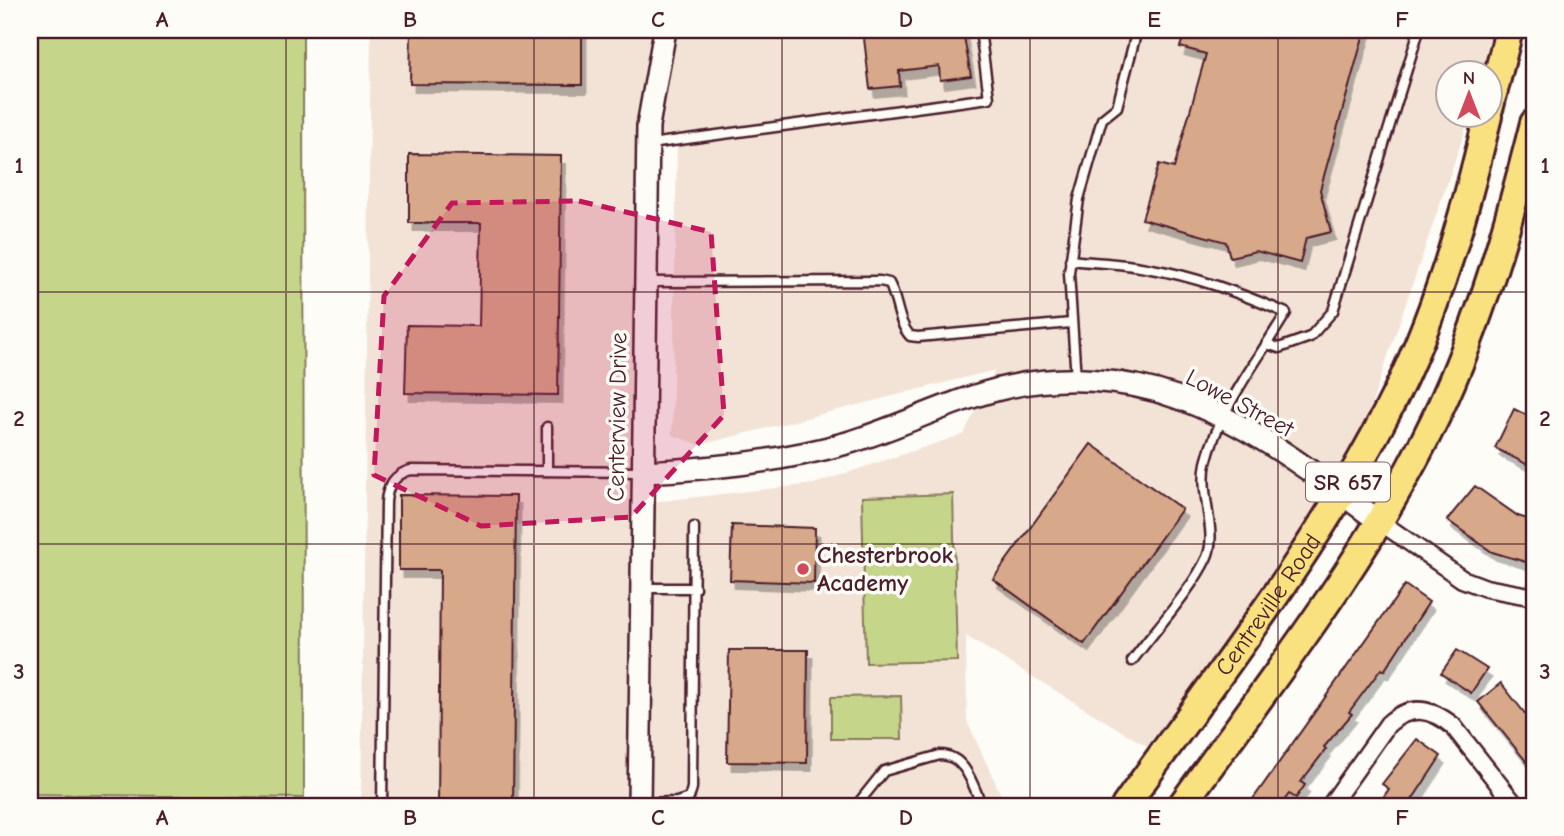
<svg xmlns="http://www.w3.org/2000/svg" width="1564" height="836" font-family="'Comic Neue',sans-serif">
  <defs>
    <filter id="shadow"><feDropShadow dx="4.5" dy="8" stdDeviation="0" flood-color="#0004"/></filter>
  </defs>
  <rect width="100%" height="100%" fill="#fdfcf7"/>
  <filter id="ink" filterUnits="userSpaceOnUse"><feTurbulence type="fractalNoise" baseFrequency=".0143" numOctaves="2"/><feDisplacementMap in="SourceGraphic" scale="14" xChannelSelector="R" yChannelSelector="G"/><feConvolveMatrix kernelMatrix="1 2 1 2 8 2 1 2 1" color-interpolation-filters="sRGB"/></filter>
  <g filter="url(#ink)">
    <path fill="#f2e3d6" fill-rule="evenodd" d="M371,30H1499L1484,73L1448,74V116H1470L1341,493L1161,755L966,636L967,721L1006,806H361ZM677,141L672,435L700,445L995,370L964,434L813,484L643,503L648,145Z"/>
    <g fill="#c5d68b" stroke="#887a5b" stroke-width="2">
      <polygon points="30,30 303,30 304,798 30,794"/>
      <polygon points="953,494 957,661 866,663 862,497"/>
      <polygon points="901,696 902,739 831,739 831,697"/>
    </g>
    <g fill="#d8a88a" stroke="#4a1f2b" stroke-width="2" filter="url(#shadow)">
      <polygon points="411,30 582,30 582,85 410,84"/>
      <polygon points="863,30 963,31 971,76 940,80 939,66 899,71 900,86 870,89"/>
      <polygon points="1186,30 1365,30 1320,190 1331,232 1306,238 1300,263 1256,251 1230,257 1226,242 1142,219 1159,164 1174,168 1206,54 1180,47"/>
      <polygon points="409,154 561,156 558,395 405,393 407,325 479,326 481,223 409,223"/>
      <polygon points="1514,409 1534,419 1534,468 1495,448"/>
      <polygon points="1091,444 1182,509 1084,644 993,579"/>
      <polygon points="1475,486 1518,516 1534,521 1534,548 1529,563 1492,552 1447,520"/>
      <polygon points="399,495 516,496 513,806 438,806 440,570 399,570"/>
      <polygon points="732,525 815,528 814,583 730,580"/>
      <polygon points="1405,585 1429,602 1384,671 1381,669 1349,712 1352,714 1324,747 1326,749 1301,782 1305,785 1296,798 1289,794 1280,806 1248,806"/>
      <polygon points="729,650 808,650 807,763 727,762"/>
      <polygon points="1457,650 1487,669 1471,693 1441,673"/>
      <polygon points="1501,683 1534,725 1534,771 1478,702"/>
      <polygon points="1417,739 1441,756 1408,806 1377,806 1389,789 1382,784"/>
    </g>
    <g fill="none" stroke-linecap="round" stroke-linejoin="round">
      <g stroke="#4a1f2b" stroke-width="13">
        <g id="service">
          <polyline points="650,144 989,98 980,30"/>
          <path d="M1070,260C1095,263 1121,263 1146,268C1195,276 1240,293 1286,313C1258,360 1219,409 1206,463C1199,495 1218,532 1207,557C1192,590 1154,631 1132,661"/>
          <path d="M649,282L880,281L889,283C898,300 897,321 910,336L918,337L1071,323"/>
          <polyline points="1267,344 1279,348 1310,337 1333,311 1419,30"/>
          <polyline points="1076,379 1069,273 1079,199 1102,119 1117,107 1137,30"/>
          <polyline points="547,427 547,471"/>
          <polyline points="644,588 695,588"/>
          <polyline points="642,803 677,802 689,798 692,788 694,527"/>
          <path d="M382,806L386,502C387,486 395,474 411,470L643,472"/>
          <path d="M856,806L884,771L940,755C966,755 973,786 982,806"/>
        </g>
      </g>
      <g stroke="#4a1f2b" stroke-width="21">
        <g id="minor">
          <polyline points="1379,521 1462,579 1486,588 1534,597"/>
          <path d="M1330,806L1388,724C1410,704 1431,708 1453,726L1516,806"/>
        </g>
      </g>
      <g stroke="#4a1f2b" stroke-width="26">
        <g id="tertiary">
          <path d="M643,472C712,469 780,462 847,443C901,427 953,399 1008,387C1062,375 1123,378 1176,397C1250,423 1316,475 1379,521"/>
          <polyline points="639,806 648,126 665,30"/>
        </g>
      </g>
      <g stroke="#4a1f2b" stroke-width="32">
        <g id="primary">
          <polyline points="1490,106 1509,30"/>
          <path id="s1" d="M1125,806C1216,677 1316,551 1388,410C1436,317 1464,217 1488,116"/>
          <path d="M1181,806C1271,681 1371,554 1437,415C1481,321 1509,223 1534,123"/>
        </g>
      </g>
      <use href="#service" stroke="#fdfcf7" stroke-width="8"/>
      <use href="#minor" stroke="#fdfcf7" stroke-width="16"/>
      <use href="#tertiary" stroke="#fdfcf7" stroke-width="21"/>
      <use href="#primary" stroke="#fae180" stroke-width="26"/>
    </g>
  </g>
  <path fill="#c2185b" fill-opacity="0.2" stroke="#c2185b" stroke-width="5" stroke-dasharray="14 9" stroke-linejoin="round" d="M579,201L711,232L724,415L631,517L481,526L374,475L384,296L452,203Z"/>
  <path fill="none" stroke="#4a1f2b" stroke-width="2" stroke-opacity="0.55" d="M286,30V806M534,30V806M782,30V806M1030,30V806M1278,30V806M30,292H1534M30,544H1534"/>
  <circle fill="#d1495b" stroke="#fdfcf7" stroke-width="2.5" cx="803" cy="569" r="7"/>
  <g text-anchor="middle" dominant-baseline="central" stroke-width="7" stroke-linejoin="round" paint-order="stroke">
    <rect fill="#fdfcf7" stroke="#806168" stroke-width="2" x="1306" y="462.5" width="84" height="39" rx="5"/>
    <g font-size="23" font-weight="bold" fill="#4a1f2b">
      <text x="1348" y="482">SR 657</text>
    </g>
    <g font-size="24" fill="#4a1f2b" stroke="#fdfcf7">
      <text transform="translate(1240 403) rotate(28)">Lowe Street</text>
      <text transform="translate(617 417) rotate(-89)">Centerview Drive</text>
      <text stroke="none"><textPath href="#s1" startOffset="247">Centreville Road</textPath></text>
    </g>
    <g font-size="24" font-weight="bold" fill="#4a1f2b" stroke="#fdfcf7" text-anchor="start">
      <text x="817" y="555">Chesterbrook<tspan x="817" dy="28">Academy</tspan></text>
    </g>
  </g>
  <rect width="1564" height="836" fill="none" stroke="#fdfcf7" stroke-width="77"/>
  <g transform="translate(1469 94)"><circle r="33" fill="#fdfcf7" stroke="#b5a4a5" stroke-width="2"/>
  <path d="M0-5L12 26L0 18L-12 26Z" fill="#d1495b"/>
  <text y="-10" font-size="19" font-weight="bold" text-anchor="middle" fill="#4a1f2b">N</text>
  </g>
  <rect x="38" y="38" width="1488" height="760" fill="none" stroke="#4a1f2b" stroke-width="2.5"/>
  <g font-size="23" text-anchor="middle" font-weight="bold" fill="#4a1f2b">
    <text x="162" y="27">A</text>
    <text x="410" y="27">B</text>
    <text x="658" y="27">C</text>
    <text x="906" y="27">D</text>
    <text x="1154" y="27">E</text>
    <text x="1402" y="27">F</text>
    <text x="19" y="173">1</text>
    <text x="1545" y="173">1</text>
    <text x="19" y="426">2</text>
    <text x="1545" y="426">2</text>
    <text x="19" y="679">3</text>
    <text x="1545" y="679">3</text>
    <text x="162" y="825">A</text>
    <text x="410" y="825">B</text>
    <text x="658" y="825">C</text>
    <text x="906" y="825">D</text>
    <text x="1154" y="825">E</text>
    <text x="1402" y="825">F</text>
  </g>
</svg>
